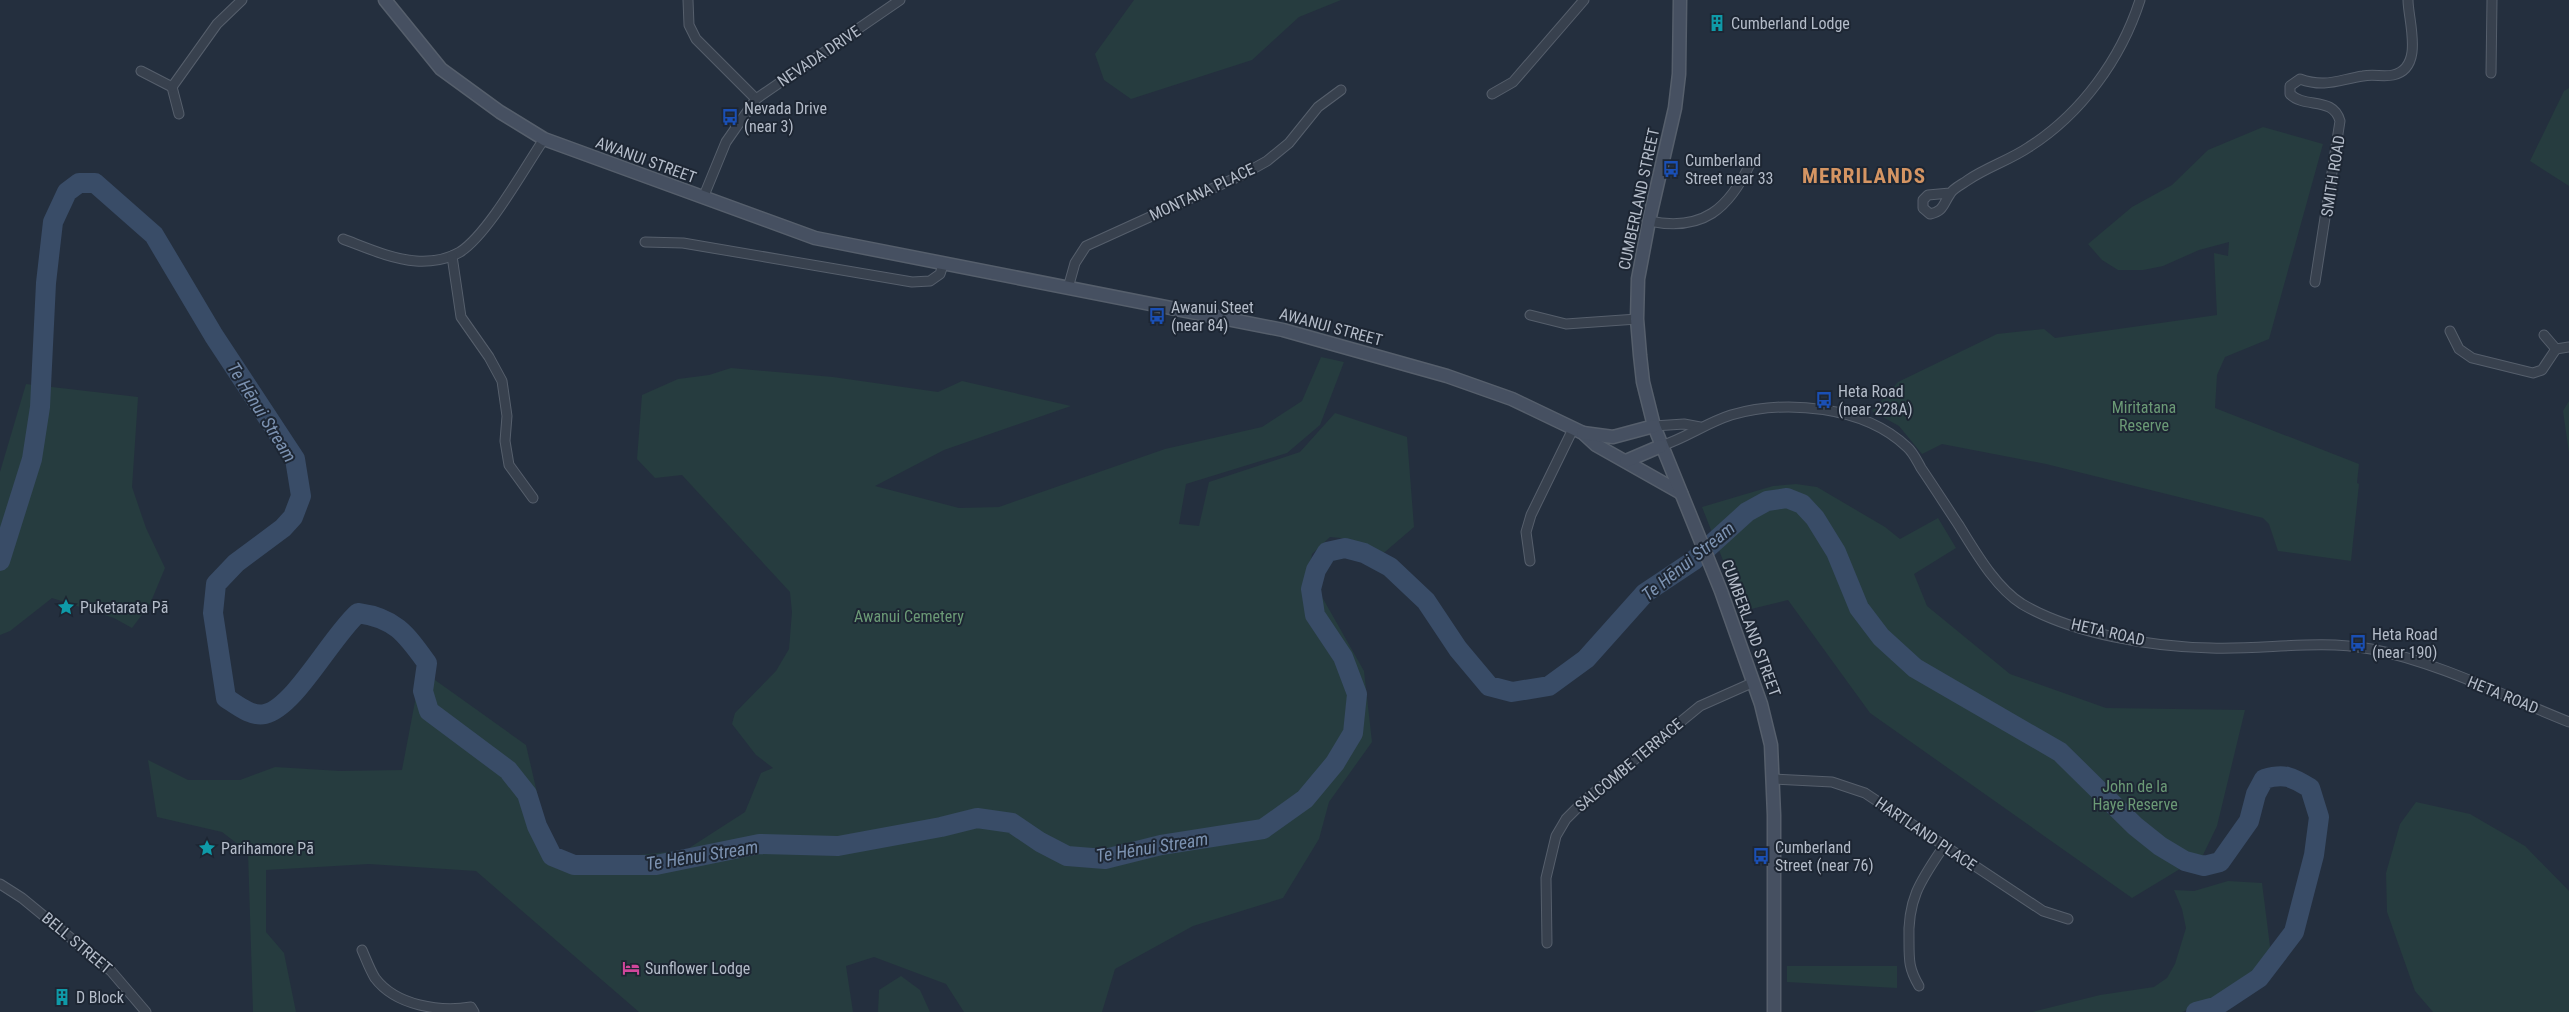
<svg xmlns="http://www.w3.org/2000/svg" width="2569" height="1012" font-family="'Roboto Condensed',sans-serif">
  <rect width="100%" height="100%" fill="#242f3e"/>
  <g fill="#263c3f">
    <polygon points="1134,0 1341,0 1299,17 1252,60 1131,99 1104,80 1095,54"/>
    <polygon points="2569,88 2569,186 2530,161 2564,91"/>
    <polygon points="2263,127 2323,144 2269,339 2225,357 2217,375 2215,408 2359,464 2357,483 2359,484 2351,561 2278,551 2269,524 2263,518 2046,464 1942,444 1922,454 1899,426 1872,411 1898,382 1997,334 2044,329 2055,338 2217,315 2214,253 2228,256 2229,242 2199,250 2163,266 2143,270 2118,270 2102,260 2088,244 2132,207 2172,185 2208,150"/>
    <polygon points="1321,357 1344,362 1320,425 1287,453 1186,484 1179,524 1199,526 1209,482 1300,452 1335,413 1407,437 1414,527 1379,557 1351,539 1330,537 1312,554 1309,574 1364,671 1372,742 1329,802 1319,839 1283,898 1193,926 1115,969 1102,1012 964,1012 946,984 874,957 846,966 853,1012 639,1012 476,871 369,864 266,870 266,932 284,953 296,1012 253,1012 248,852 222,832 157,817 148,760 188,780 240,780 275,767 340,771 402,770 421,670 526,745 547,836 559,851 591,860 686,850 745,812 761,773 773,768 756,755 732,724 735,713 776,671 789,649 792,612 790,592 682,475 655,478 637,459 642,395 678,379 709,375 731,368 833,377 938,392 962,381 1071,406 944,450 875,486 959,508 999,507 1165,449 1262,427 1302,401"/>
    <polygon points="26,384 138,397 132,487 146,528 165,568 150,604 132,628 114,618 52,598 10,631 0,635 0,472"/>
    <polygon points="2569,401 2569,453 2563,411"/>
    <polygon points="1796,484 1817,487 1885,527 1900,539 1938,518 1956,548 1914,574 1927,606 2010,674 2106,708 2245,710 2217,826 2203,855 2132,898 1870,713 1788,600 1743,611 1702,507 1773,486"/>
    <polygon points="2416,802 2470,814 2525,846 2569,891 2569,1012 2433,1012 2415,991 2387,912 2386,873 2400,824"/>
    <polygon points="2228,881 2262,883 2273,970 2242,988 2182,1012 2032,1012 2100,995 2154,987 2167,978 2175,964 2186,928 2182,909 2174,890 2194,891"/>
    <polygon points="1787,966 1897,966 1897,988 1787,982"/>
    <polygon points="901,976 920,990 930,1012 878,1012 879,990"/>
  </g>
  <g fill="none" stroke-linecap="round" stroke-linejoin="round">
    <path stroke="#394c67" stroke-width="20" d="M0,561L32,459L40,407L46,283L53,222L67,192L79,183H95L154,235L214,336L295,459L301,496L293,517L283,528L236,563L216,584L213,613L226,698C237,705 251,717 265,714C295,707 331,637 358,613C395,618 406,634 427,663L423,691L429,711L508,770L527,794L537,826L552,856L574,865H656L759,844L838,846L941,827L977,818L1012,823L1040,842L1067,856L1105,859L1161,845L1263,829L1305,799L1335,763L1353,733L1357,694L1343,657L1315,615L1311,589L1316,570L1327,552L1345,548L1364,553L1390,567L1426,601L1458,649L1489,686L1512,692L1549,686L1586,659L1645,593L1693,561L1747,512L1767,501L1787,498L1802,504L1815,518L1836,552L1859,608L1881,637L1915,668L2060,752L2135,826L2160,846L2185,861L2204,866L2220,862L2249,821L2256,794L2264,779C2285,773 2292,777 2310,788L2319,817L2314,855L2294,932L2259,978L2215,1007L2196,1012"/>
    <g stroke="#565f6c" stroke-width="11">
      <g id="street">
        <polyline points="688,0 689,25 696,39 756,99"/>
        <polyline points="141,71 172,87 179,114"/>
        <polyline points="2491,73 2492,0"/>
        <polyline points="172,87 217,24 242,0"/>
        <polyline points="1492,94 1513,82 1584,0"/>
        <path d="M1950,193L1928,195L1923,200V208L1930,214C1944,211 1943,204 1950,194C1953,188 1963,184 1968,180C1987,167 2010,160 2029,147C2081,114 2121,59 2140,0"/>
        <polyline points="703,198 726,142 756,99 900,0"/>
        <path d="M1649,221C1703,232 1729,209 1751,162"/>
        <path d="M343,239C367,248 391,259 416,261C431,262 448,259 460,252C488,234 524,169 544,139"/>
        <polyline points="645,242 683,243 912,282 930,281 940,274 943,265"/>
        <polyline points="452,256 461,317 489,357 502,381 507,416 505,441 509,465 533,498"/>
        <path d="M2315,282L2340,121C2333,96 2305,109 2290,94V86L2300,79C2325,88 2338,80 2363,76C2373,74 2384,77 2393,75C2425,68 2408,20 2408,0"/>
        <polyline points="1068,288 1075,263 1086,246 1242,175 1267,161 1289,143 1318,107 1341,90"/>
        <polyline points="1530,315 1566,324 1637,319"/>
        <polyline points="2450,331 2459,349 2472,358 2533,373 2542,370 2556,349"/>
        <polyline points="2544,335 2556,349 2569,347"/>
        <polyline points="1654,426 1684,424 1700,427"/>
        <path d="M1661,446C1686,438 1706,423 1731,415C1786,399 1864,406 1907,447C1913,452 1917,461 1921,468C1934,487 1946,506 1958,524C1975,551 1995,587 2022,604C2073,634 2153,647 2211,648C2265,650 2318,639 2371,649C2438,662 2506,697 2569,722"/>
        <polyline points="1530,561 1526,532 1531,515 1573,429"/>
        <polyline points="1774,779 1832,782 1865,793 2043,911 2068,919"/>
        <polyline points="0,884 22,898 111,971 146,1012"/>
        <polyline points="1547,943 1546,878 1556,836 1566,819 1585,800 1700,706 1754,682"/>
        <path d="M362,950C366,959 370,970 375,978C396,1006 440,1012 471,1007L474,1012"/>
        <path d="M1919,986C1909,969 1909,961 1909,942C1907,899 1921,880 1944,846"/>
      </g>
    </g>
    <g stroke="#565f6c" stroke-width="15">
      <g id="secondary">
        <polyline points="385,0 441,69 500,112 544,139 815,238 1283,330 1447,376 1512,399 1583,433 1596,445 1681,493"/>
        <polyline points="1680,0 1679,74 1675,108 1649,221 1638,279 1637,319 1640,355 1643,382 1654,426 1721,591 1761,704 1771,745 1774,815 1774,1012"/>
        <polyline points="1583,433 1613,437 1654,426"/>
        <polyline points="1626,461 1661,446"/>
      </g>
    </g>
    <use href="#street" stroke="#38414e" stroke-width="9"/>
    <use href="#secondary" stroke="#465061" stroke-width="12"/>
  </g>
  <defs>
    <g id="building-bare" transform="scale(1.35)"><path d="M-4-6H4V6H1V3H-1V6H-4ZM-2.5-4.3h1.7v1.8h-1.7ZM.8-4.3h1.7v1.8H.8ZM-2.5-1h1.7V.8h-1.7ZM.8-1h1.7V.8H.8Z" fill="#0f9aa8" stroke="#1d2633" stroke-width="2.5" paint-order="stroke"/></g>
    <g id="bus-bare" transform="scale(1.35)"><path d="M-5-6H5V4H4V6H2V4H-2V6H-4V4H-5ZM-3.5-4V0h7V-4ZM-3.5 1.2v1.5H-2V1.2ZM2 1.2v1.5H3.5V1.2Z" fill="#1a4fb4" stroke="#1d2633" stroke-width="2.5" paint-order="stroke"/></g>
    <g id="sight-bare" transform="scale(1.35)"><path d="M0-6L1.8-2.2L6-1.7L2.9 1.2L3.7 5.4L0 3.3L-3.7 5.4L-2.9 1.2L-6-1.7L-1.8-2.2Z" fill="#0f9aa8" stroke="#1d2633" stroke-width="2.5" paint-order="stroke"/></g>
    <g id="hotel-bare" transform="scale(1.35)"><path d="M-6-4.5h1.5V1H6V5H4.5V3h-9V5H-6ZM-4 0a1.8 1.8 0 1 1 3.6 0ZM.5 0V-2.5h3Q6-2.5 6 0Z" fill="#d1479c" stroke="#1d2633" stroke-width="2.5" paint-order="stroke"/></g>
  </defs>
  <g fill-rule="evenodd">
    <use href="#building-bare" x="1717" y="23"/>
    <use href="#bus-bare" x="730" y="117"/>
    <use href="#bus-bare" x="1671" y="169"/>
    <use href="#bus-bare" x="1157" y="316"/>
    <use href="#bus-bare" x="1824" y="400"/>
    <use href="#sight-bare" x="66" y="607"/>
    <use href="#bus-bare" x="2358" y="643"/>
    <use href="#sight-bare" x="207" y="848"/>
    <use href="#bus-bare" x="1761" y="856"/>
    <use href="#hotel-bare" x="631" y="968"/>
    <use href="#building-bare" x="62" y="997"/>
  </g>
  <g text-anchor="middle" dominant-baseline="central" stroke-width="4" stroke-linejoin="round" paint-order="stroke">
    <g font-size="16" fill="#b4bcc9" stroke="#1d2633" text-anchor="start">
      <text x="1731" y="23">Cumberland Lodge</text>
      <text x="744" y="108">Nevada Drive<tspan x="744" dy="18">(near 3)</tspan></text>
      <text x="1685" y="160">Cumberland<tspan x="1685" dy="18">Street near 33</tspan></text>
      <text x="1171" y="307">Awanui Steet<tspan x="1171" dy="18">(near 84)</tspan></text>
      <text x="1838" y="391">Heta Road<tspan x="1838" dy="18">(near 228A)</tspan></text>
      <text x="80" y="607">Puketarata Pā</text>
      <text x="2372" y="634">Heta Road<tspan x="2372" dy="18">(near 190)</tspan></text>
      <text x="1775" y="847">Cumberland<tspan x="1775" dy="18">Street (near 76)</tspan></text>
      <text x="221" y="848">Parihamore Pā</text>
      <text x="645" y="968">Sunflower Lodge</text>
      <text x="76" y="997">D Block</text>
    </g>
    <g font-size="16" fill="#b4bcc9" stroke="#1d2633">
      <text transform="translate(819 56) rotate(-34)">NEVADA DRIVE</text>
      <text transform="translate(646 160) rotate(20)">AWANUI STREET</text>
      <text transform="translate(2333 176) rotate(-81)">SMITH ROAD</text>
      <text transform="translate(1202 192) rotate(-25)">MONTANA PLACE</text>
      <text transform="translate(1639 199) rotate(-78)">CUMBERLAND STREET</text>
      <text transform="translate(1331 327) rotate(15)">AWANUI STREET</text>
      <text transform="translate(1751 628) rotate(70)">CUMBERLAND STREET</text>
      <text transform="translate(2108 632) rotate(13)">HETA ROAD</text>
      <text transform="translate(2503 695) rotate(22)">HETA ROAD</text>
      <text transform="translate(1629 765) rotate(-40)">SALCOMBE TERRACE</text>
      <text transform="translate(1926 834) rotate(34)">HARTLAND PLACE</text>
      <text transform="translate(77 943) rotate(40)">BELL STREET</text>
    </g>
    <g font-size="16" fill="#6b9a76" stroke="#1d2633">
      <text x="2144" y="407">Miritatana<tspan x="2144" dy="18">Reserve</tspan></text>
      <text x="909" y="616">Awanui Cemetery</text>
      <text x="2135" y="786">John de la<tspan x="2135" dy="18">Haye Reserve</tspan></text>
    </g>
    <g font-size="18" font-style="italic" fill="#7c92b1" stroke="#1d2633">
      <text transform="translate(262 412) rotate(58)">Te Hēnui Stream</text>
      <text transform="translate(1688 561) rotate(-39)">Te Hēnui Stream</text>
      <text transform="translate(1152 847) rotate(-9)">Te Hēnui Stream</text>
      <text transform="translate(702 855) rotate(-9)">Te Hēnui Stream</text>
    </g>
    <g font-size="21" font-weight="bold" letter-spacing="1" fill="#d59563" stroke="#1d2633">
      <text x="1864" y="176">MERRILANDS</text>
    </g>
  </g>
</svg>
